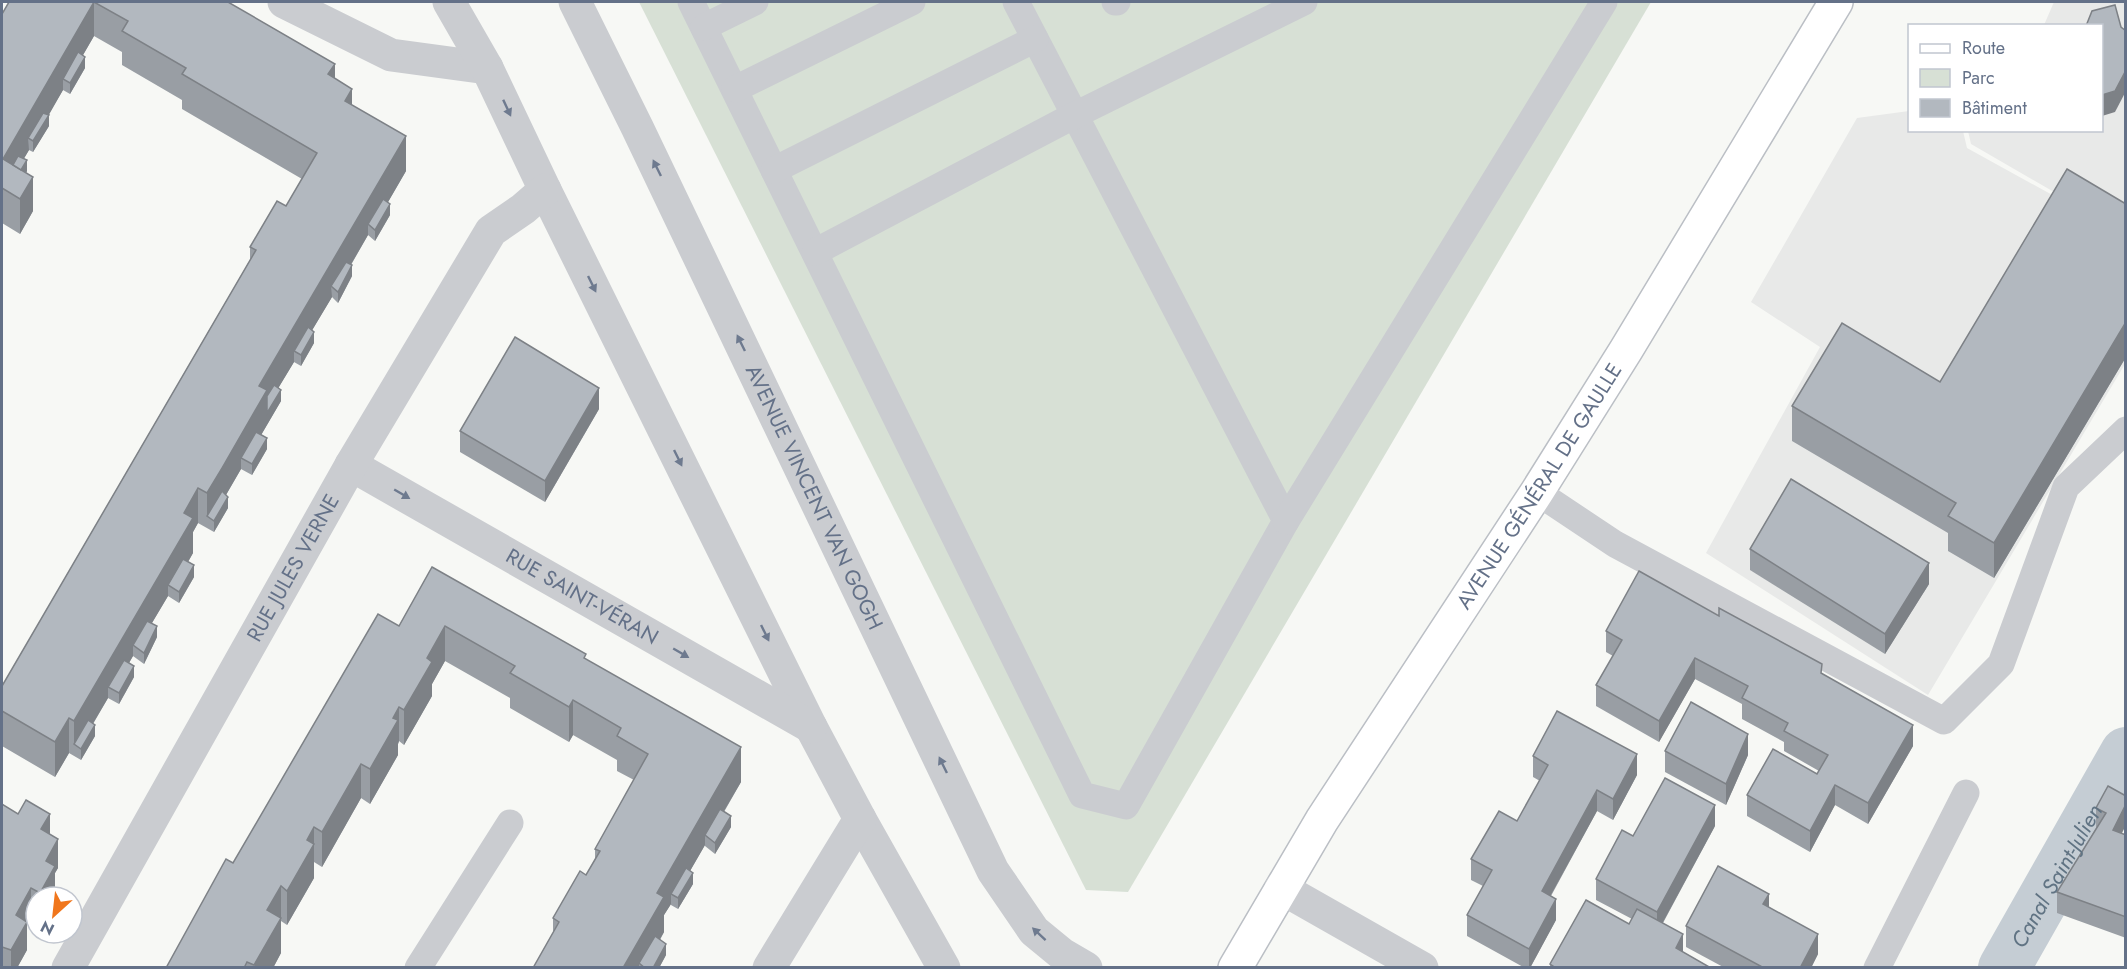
<svg xmlns="http://www.w3.org/2000/svg" width="2127" height="969" font-family="Jost,sans-serif">
  <rect width="100%" height="100%" fill="#f7f8f5"/>
  <g fill="#e8e9e8">
    <polygon points="2054,2 2125,2 2126,229 2123,232 1971,144 1968,131 2102,130 2102,26 2044,25"/>
    <polygon points="1909,111 1910,130 1963,131 1967,148 2125,235 2125,364 1928,695 1706,553 1820,347 1751,302 1857,118"/>
  </g>
  <polygon fill="#d7e0d5" points="639,2 1651,2 1128,892 1086,890"/>
  <g fill="none" stroke-linecap="round" stroke-linejoin="round">
    <path stroke="#c5cdd4" stroke-width="52" id="s1" d="M2004,968L2126,753"/>
    <g stroke="#bbbfc5" stroke-width="36">
      <g id="secondary">
        <path id="s5" d="M1235,968L1322,820L1537,492L1626,350L1836,2"/>
      </g>
    </g>
    <g stroke="#caccd0" stroke-width="27">
      <polyline points="691,2 1082,795 1126,806 1286,521 1016,2"/>
      <polyline points="1115,2 1117,2"/>
      <polyline points="704,27 755,2"/>
      <polyline points="735,89 912,2"/>
      <polyline points="774,170 1035,39"/>
      <polyline points="815,252 1075,115 1304,2"/>
      <polyline points="1537,492 1615,544 1944,721 2001,664 2066,487 2126,430"/>
      <polyline points="1286,521 1604,2"/>
      <polyline points="418,968 510,823"/>
      <polyline points="1877,968 1966,793"/>
    </g>
    <g stroke="#caccd0" stroke-width="33">
      <polyline points="284,2 391,55 487,68"/>
      <polyline points="449,2 487,68 545,190 811,727 860,819 944,968"/>
      <path id="s2" d="M575,2L637,127L993,871L1034,931L1062,954L1086,968"/>
      <path id="s3" d="M351,465L811,727"/>
      <polyline points="1281,888 1422,968"/>
      <path id="s4" d="M68,968L351,465L491,231L523,209L545,190"/>
      <polyline points="769,968 860,819"/>
    </g>
    <use href="#secondary" stroke="#fff" stroke-width="33"/>
  </g>
  <g fill="#999ea4">
    <polygon points="9,2 228,2 335,78 352,105 406,171 388,202 390,215 375,241 368,235 351,265 352,276 338,303 332,297 312,330 314,343 301,366 294,362 278,388 281,401 261,435 267,449 252,475 241,469 226,495 228,508 214,532 198,523 193,532 193,553 188,562 194,577 179,603 168,596 152,623 157,637 144,664 133,656 129,663 134,677 119,704 108,698 93,724 95,736 81,760 69,753 55,777 2,746 2,686 250,260 250,247 286,206 302,179 182,109 182,100 122,65 122,52 94,36 83,55 85,68 70,94 63,90 48,115 49,126 33,152 29,150 24,158 27,171 26,173 33,211 20,234 2,223 2,14"/>
    <polygon points="2126,204 2126,357 1994,578 1948,551 1948,533 1792,441 1792,406 1940,382"/>
    <polygon points="599,409 545,502 460,452 460,431"/>
    <polygon points="1750,549 1929,584 1885,654 1750,570"/>
    <polygon points="432,567 586,659 741,782 724,812 731,827 715,854 705,846 705,845 690,871 693,884 678,909 671,905 671,904 664,915 664,932 660,940 666,955 659,968 533,968 553,933 553,918 586,875 595,859 595,849 634,780 617,771 617,760 573,735 569,742 510,708 510,698 445,661 432,684 432,696 404,745 399,741 398,744 398,755 370,804 361,798 322,867 314,862 314,878 287,925 281,921 281,953 273,968 166,968 233,863 399,626"/>
    <polygon points="1719,616 1822,674 1913,746 1868,824 1835,805 1810,852 1747,816 1747,795 1817,774 1819,771 1784,751 1784,742 1742,719 1742,704 1695,679 1659,742 1596,706 1596,685 1613,656 1606,652 1606,631"/>
    <polygon points="1665,751 1748,755 1726,805 1665,772"/>
    <polygon points="1533,756 1637,775 1613,820 1597,811 1551,896 1556,920 1530,968 1525,968 1467,936 1467,915 1483,886 1471,880 1471,859 1517,821 1540,781 1533,777"/>
    <polygon points="2108,786 2121,834 2126,835 2126,938 2057,913 2057,892 2096,828 2096,808"/>
    <polygon points="2,804 50,835 58,868 55,873 55,895 54,897 36,897 36,920 31,917 27,924 27,950 17,968 2,968"/>
    <polygon points="1715,826 1663,923 1683,952 1711,968 1550,968 1550,964 1629,924 1632,919 1596,900 1596,879"/>
    <polygon points="1769,907 1818,954 1811,968 1725,968 1686,947 1686,926"/>
  </g>
  <g fill="#7d8186">
    <polygon points="94,2 94,36 68,81 63,79 63,90 42,127 49,115 49,126 33,152 33,141 28,138 29,150 8,186 3,159"/>
    <polygon points="85,57 85,68 70,94 70,83"/>
    <polygon points="335,64 335,87 328,74"/>
    <polygon points="2126,70 2126,91 2115,112 2102,116 2102,95"/>
    <polygon points="352,89 352,123 345,101"/>
    <polygon points="406,136 406,171 373,228 368,224 368,235 336,290 331,286 332,297 298,354 294,351 294,362 267,407 281,390 281,401 246,461 241,458 241,469 212,519 207,516 207,493 259,386"/>
    <polygon points="27,160 27,171 13,195 10,188"/>
    <polygon points="33,177 33,211 20,234 20,199"/>
    <polygon points="390,204 390,215 375,241 375,230"/>
    <polygon points="352,265 352,276 338,303 338,292"/>
    <polygon points="2126,322 2126,357 1994,578 1994,543"/>
    <polygon points="314,332 314,343 301,366 301,355"/>
    <polygon points="599,388 599,409 545,502 545,481"/>
    <polygon points="267,438 267,449 252,475 252,464"/>
    <polygon points="198,488 198,523 193,532 193,553 173,588 168,585 168,596 137,648 133,645 133,656 113,690 108,687 108,698 79,747 74,744 74,721 184,513"/>
    <polygon points="228,497 228,508 214,532 214,521"/>
    <polygon points="1929,563 1929,584 1885,654 1885,634"/>
    <polygon points="194,565 194,577 179,603 179,592"/>
    <polygon points="157,626 157,637 144,664 144,653"/>
    <polygon points="445,626 445,661 432,684 432,696 404,745 404,710 427,658"/>
    <polygon points="1695,658 1695,679 1659,742 1659,721"/>
    <polygon points="134,666 134,677 119,704 119,693"/>
    <polygon points="573,700 573,735 569,742 569,707"/>
    <polygon points="399,707 399,741 398,744 398,755 370,804 370,769 393,718"/>
    <polygon points="69,718 69,753 55,777 55,742"/>
    <polygon points="95,725 95,736 81,760 81,749"/>
    <polygon points="1913,725 1913,746 1868,824 1868,803"/>
    <polygon points="1748,734 1748,755 1726,805 1726,784"/>
    <polygon points="741,747 741,782 708,838 705,835 705,845 675,897 671,894 671,904 664,915 664,932 644,966 639,963 639,968 623,968 657,893"/>
    <polygon points="1637,754 1637,775 1613,820 1613,799"/>
    <polygon points="361,764 361,798 322,867 322,832"/>
    <polygon points="1835,785 1835,805 1810,852 1810,831"/>
    <polygon points="1597,790 1597,811 1542,911 1542,891"/>
    <polygon points="2126,804 2126,825 2113,851 2113,830"/>
    <polygon points="1715,805 1715,826 1657,933 1657,912"/>
    <polygon points="50,814 50,842 41,829"/>
    <polygon points="731,816 731,827 715,854 715,843"/>
    <polygon points="314,827 314,878 287,925 287,891 307,840"/>
    <polygon points="58,839 58,868 55,873 55,895 54,897 40,897 46,861"/>
    <polygon points="693,873 693,884 678,909 678,898"/>
    <polygon points="281,886 281,953 273,968 254,968 267,910"/>
    <polygon points="31,888 31,917 27,924 27,950 17,968 11,968 11,950 16,915"/>
    <polygon points="1769,894 1769,915 1763,904"/>
    <polygon points="1556,899 1556,920 1530,968 1529,968 1529,949"/>
    <polygon points="1683,934 1683,955 1676,948"/>
    <polygon points="1818,934 1818,954 1811,968 1800,968"/>
    <polygon points="666,944 666,955 659,968 653,968"/>
  </g>
  <g fill="#b2b8bf" stroke="#7d8186" stroke-width="1.5">
    <polygon points="9,2 228,2 335,64 328,74 352,89 345,101 406,136 259,386 267,390 222,468 207,493 198,488 184,513 193,518 74,721 69,718 55,742 2,711 2,686 256,250 250,247 277,201 286,206 317,153 182,74 186,68 122,31 128,21 94,2 3,159 33,177 20,199 2,188 2,14"/>
    <polygon points="2115,5 2121,27 2126,31 2126,70 2115,91 2102,95 2102,26 2086,26 2092,11"/>
    <polygon points="78,52 85,57 70,83 63,79"/>
    <polygon points="43,113 49,115 33,141 28,138"/>
    <polygon points="18,156 27,160 21,170 13,165"/>
    <polygon points="2067,169 2126,204 2126,322 1994,543 1948,516 1956,503 1792,406 1842,323 1940,382"/>
    <polygon points="383,199 390,204 375,230 368,224"/>
    <polygon points="346,262 352,265 338,292 331,286"/>
    <polygon points="308,327 314,332 301,355 294,351"/>
    <polygon points="515,337 599,388 545,481 460,431"/>
    <polygon points="274,385 281,390 267,413 267,396"/>
    <polygon points="256,432 267,438 252,464 241,458"/>
    <polygon points="1791,479 1929,563 1885,634 1750,549"/>
    <polygon points="222,491 228,497 214,521 207,516"/>
    <polygon points="183,559 194,565 179,592 168,585"/>
    <polygon points="432,567 586,654 584,658 741,747 657,893 664,897 623,968 533,968 559,922 553,918 580,871 586,875 600,851 595,849 648,754 617,736 621,728 573,700 569,707 510,673 515,666 445,626 427,658 432,662 404,710 399,707 393,718 398,720 370,769 361,764 322,832 314,827 307,840 314,844 287,891 281,886 267,910 281,918 254,965 247,962 244,968 166,968 226,859 233,863 378,614 399,626"/>
    <polygon points="1639,571 1719,616 1719,608 1822,664 1821,673 1913,725 1868,803 1835,785 1810,831 1747,795 1773,749 1817,774 1828,755 1784,731 1788,723 1742,698 1748,686 1695,658 1659,721 1596,685 1622,640 1606,631"/>
    <polygon points="147,621 157,626 144,653 133,645"/>
    <polygon points="124,660 134,666 119,693 108,687"/>
    <polygon points="1691,702 1748,734 1726,784 1665,751"/>
    <polygon points="1557,711 1637,754 1613,799 1597,790 1542,891 1556,899 1529,949 1467,915 1492,870 1471,859 1499,811 1517,821 1548,765 1533,756"/>
    <polygon points="88,720 95,725 81,749 74,744"/>
    <polygon points="1665,778 1715,805 1657,912 1596,879 1622,830 1633,836"/>
    <polygon points="2108,786 2126,796 2126,804 2113,830 2126,835 2126,917 2057,892 2106,813 2096,808"/>
    <polygon points="26,800 50,814 41,829 58,839 46,861 55,866 40,893 31,888 16,915 27,922 11,950 2,947 2,804 18,814"/>
    <polygon points="720,809 731,816 715,843 705,835"/>
    <polygon points="1718,866 1769,894 1763,904 1818,934 1800,968 1764,968 1686,926"/>
    <polygon points="686,868 693,873 678,898 671,894"/>
    <polygon points="1586,900 1629,924 1637,909 1683,934 1676,948 1711,968 1556,968 1550,964"/>
    <polygon points="655,936 666,944 653,968 645,968 639,963"/>
  </g>
  <defs><path id="oneway-solid" d="M-6-.8H1V-3.2L6.5 0L1 3.2V.8H-6Z" transform="scale(1.5)"/></defs>
  <g fill="#6e7a8f">
    <use href="#oneway-solid" transform="translate(507 108) rotate(65)"/>
    <use href="#oneway-solid" transform="translate(657 168) rotate(-116)"/>
    <use href="#oneway-solid" transform="translate(592 284) rotate(64)"/>
    <use href="#oneway-solid" transform="translate(741 343) rotate(-116)"/>
    <use href="#oneway-solid" transform="translate(678 458) rotate(64)"/>
    <use href="#oneway-solid" transform="translate(402 494) rotate(30)"/>
    <use href="#oneway-solid" transform="translate(765 633) rotate(64)"/>
    <use href="#oneway-solid" transform="translate(681 653) rotate(30)"/>
    <use href="#oneway-solid" transform="translate(943 765) rotate(-116)"/>
    <use href="#oneway-solid" transform="translate(1039 934) rotate(-137)"/>
  </g>
  <g text-anchor="middle" dominant-baseline="central" stroke-width="6" stroke-linejoin="round" paint-order="stroke">
    <g font-size="21" fill="#647188" stroke="#fff">
      <text stroke="none"><textPath href="#s5" startOffset="570">AVENUE GÉNÉRAL DE GAULLE</textPath></text>
      <text stroke="none"><textPath href="#s2" startOffset="550">AVENUE VINCENT VAN GOGH</textPath></text>
      <text stroke="none"><textPath href="#s4" startOffset="459">RUE JULES VERNE</textPath></text>
      <text stroke="none"><textPath href="#s3" startOffset="266">RUE SAINT-VÉRAN</textPath></text>
    </g>
    <g font-size="22" font-style="italic" fill="#607383" stroke="#fff">
      <text stroke="none"><textPath href="#s1" startOffset="106">Canal Saint-Julien</textPath></text>
    </g>
  </g>
  <rect width="2127" height="969" fill="none" stroke="#647188" stroke-width="6"/>
  <rect x="1908" y="24" width="195" height="108" fill="#ffffff" stroke="#c1c6cf" stroke-width="1.5"/>
  <rect x="1920" y="44" width="30" height="9" fill="#ffffff" stroke="#c1c6cf" stroke-width="1.5"/>
  <text x="1962" y="54" font-size="18" fill="#647188">Route</text>
  <rect x="1920" y="69" width="30" height="18" fill="#d7e0d5" stroke="#c1c6cf" stroke-width="1.5"/>
  <text x="1962" y="84" font-size="18" fill="#647188">Parc</text>
  <rect x="1920" y="99" width="30" height="18" fill="#b2b8bf" stroke="#c1c6cf" stroke-width="1.5"/>
  <text x="1962" y="114" font-size="18" fill="#647188">Bâtiment</text>
  <g transform="translate(54 915) rotate(207)"><circle r="28" fill="#ffffff" stroke="#c1c6cf" stroke-width="1.5"/>
  <path d="M0-4.5L10 22L0 15L-10 22Z" fill="#f0761c"/>
  <text y="-9" font-size="16" font-weight="bold" text-anchor="middle" fill="#647188">N</text>
  </g>
</svg>
